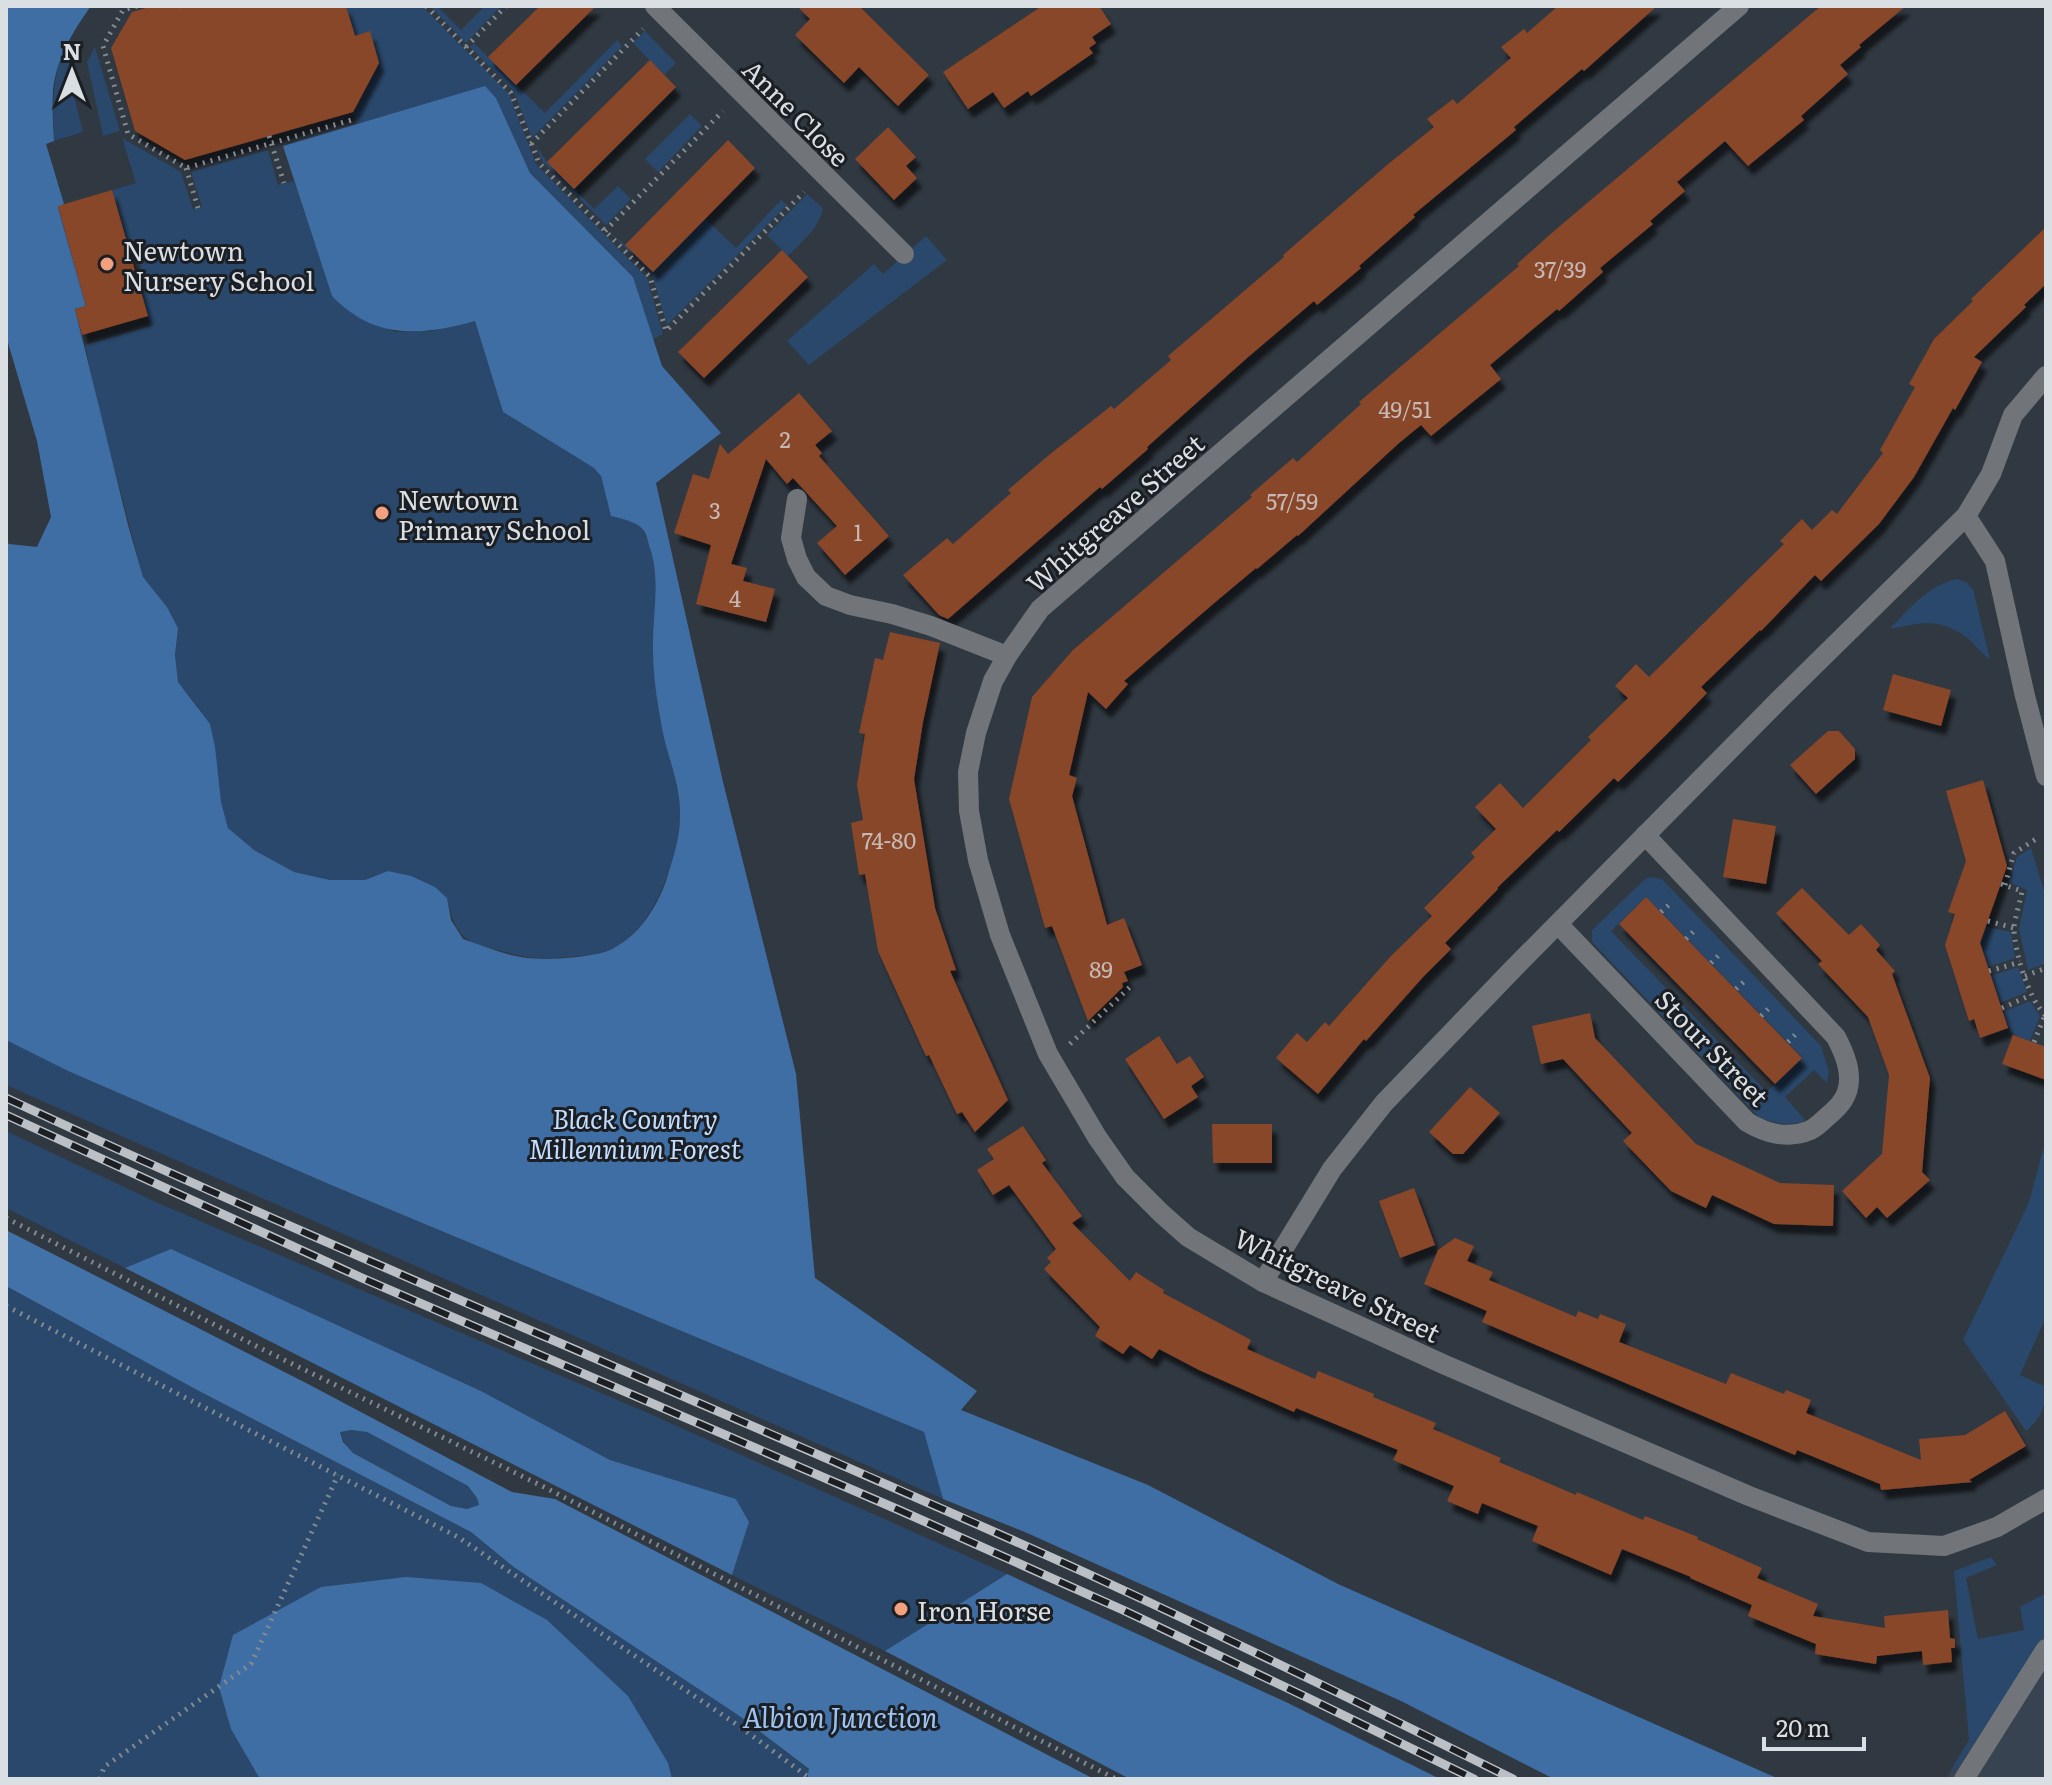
<svg xmlns="http://www.w3.org/2000/svg" width="2052" height="1785" font-family="Literata,serif">
  <defs>
    <filter id="shadow"><feDropShadow dx="5" dy="9" stdDeviation="2" flood-color="#0009"/></filter>
  </defs>
  <rect width="100%" height="100%" fill="#303841"/>
  <polygon fill="#374351" points="2046,1615 2046,1779 1946,1779 1969,1740"/>
  <g fill="#2a486b" fill-rule="evenodd">
    <polygon points="347,6 422,6 509,94 536,164 647,278 663,334 653,339 633,277 530,173 496,98 485,87 357,124 353,112 379,63 370,32 347,38 343,26 351,23"/>
    <polygon points="430,6 437,6 461,30 485,6 501,6 466,43"/>
    <polygon points="645,31 676,63 664,75 633,43"/>
    <polygon points="617,40 622,46 532,138 513,90 470,47 474,43 545,113"/>
    <path d="M67,44L71,84L83,132L54,141C53,108 51,74 67,44Z"/>
    <polygon points="95,47 120,131 103,136 87,62"/>
    <polygon points="690,114 702,126 658,172 645,159"/>
    <path d="M122,138L181,172L193,209L202,207L191,172L268,150L278,185L294,181L332,296L353,314L396,332L432,331L475,321L503,412L594,468L601,476L611,515C625,519 640,522 646,536C664,579 650,624 655,668C657,692 660,716 665,740C670,764 679,787 680,811C682,832 675,851 669,870C660,899 640,939 609,950C596,955 581,956 567,957C549,959 531,959 513,954C471,943 457,945 447,898L388,871L365,880H330L294,872L254,850L228,828L221,802L217,777L197,706L178,682L175,655L178,628L167,607L143,577L99,410L85,345L151,326L135,270L141,268L136,250L130,251L112,190L136,183Z"/>
    <polygon points="535,144 547,162 594,209 618,186 631,199 606,225 542,161"/>
    <path d="M807,194L823,208C819,229 802,241 788,256L767,235Z"/>
    <polygon points="781,200 787,205 667,325 652,274 609,231 625,245 705,218 736,248"/>
    <polygon points="926,236 947,260 809,365 787,341 874,264 883,274"/>
    <path d="M1957,579L1966,582L1973,589L1990,659C1980,653 1975,643 1966,637C1949,624 1931,621 1910,625C1903,626 1898,628 1890,628C1911,608 1928,585 1957,579Z"/>
    <polygon points="2031,848 2046,897 2046,963 2028,970 2019,929 2027,890 2009,882 2017,857"/>
    <path d="M1650,877L1662,879L1821,1046L1829,1072L1827,1083L1814,1070L1785,1097L1806,1121C1788,1126 1776,1124 1759,1117L1592,942V930L1644,880ZM1646,897L1802,1057L1767,1092L1611,931Z"/>
    <polygon points="1986,927 2011,932 2015,958 1988,967 1980,944"/>
    <polygon points="2018,967 2027,992 2000,1003 1991,976"/>
    <path d="M2030,1001L2040,1016L2030,1041C2009,1033 2010,1034 2003,1012Z"/>
    <polygon points="6,1040 68,1071 331,1185 925,1432 943,1499 6,1085"/>
    <polygon points="6,1131 156,1202 648,1413 1007,1574 885,1651 732,1575 749,1522 736,1499 610,1460 481,1391 171,1250 125,1268 6,1208"/>
    <path d="M2046,1139V1317L2020,1375L2046,1387C2046,1405 2041,1419 2026,1431L1963,1340L2029,1202Z"/>
    <polygon points="6,1286 199,1391 471,1532 515,1568 738,1715 809,1770 807,1779 6,1779"/>
    <path d="M351,1430L367,1432L468,1486L477,1498L479,1505L467,1509L451,1506L353,1453C345,1447 343,1441 340,1431Z"/>
    <polygon points="1991,1557 1997,1565 1966,1578 1978,1639 2024,1630 2020,1607 2046,1593 2046,1634 1958,1767 1950,1772 1969,1740 1954,1571"/>
  </g>
  <g fill="#3f6ea5">
    <path d="M6,6H91C73,31 56,59 53,91C52,107 53,125 54,141L46,144L64,204L58,207L86,306L75,309L128,525L143,577L167,607L178,628L175,655L178,682L210,724L215,747L221,802L228,828L254,850L294,872L330,880H365L388,871L411,876L435,887L447,898L451,920L463,939C484,946 506,956 528,958C549,960 593,958 612,949C639,936 658,906 667,878C673,857 681,836 680,813C680,788 671,765 665,742C659,714 653,679 653,651C652,616 661,582 650,548C648,543 647,535 644,531C636,521 623,519 611,516L601,476L594,468L503,412L475,321C421,336 374,340 332,296L283,146L485,86L496,98L530,173L633,277L662,366L721,433L656,483L723,782L796,1074L815,1278L977,1391L961,1410L1148,1485L1338,1584L1779,1779H1554L1401,1701L1027,1533L943,1499L924,1432L331,1185L68,1071L6,1040V541L9,544L37,547L51,517L37,441L6,336Z"/>
    <polygon points="171,1249 481,1391 610,1460 736,1499 749,1522 732,1575 125,1268"/>
    <polygon points="1007,1574 1288,1703 1440,1779 1130,1779 885,1651"/>
    <polygon points="406,1577 481,1583 547,1620 628,1696 668,1763 672,1779 260,1779 231,1729 219,1687 233,1635 321,1587"/>
  </g>
  <path fill="#4272a8" fill-rule="evenodd" d="M6,1230L308,1384L512,1492L555,1499L1094,1779H807L809,1769L738,1715L515,1568L471,1532L199,1391L6,1286ZM351,1430L367,1432L468,1486L477,1498L479,1505L467,1509L451,1506L353,1453L343,1442L340,1432Z"/>
  <g fill="#894629" filter="url(#shadow)">
    <polygon points="153,6 346,6 355,36 370,31 379,63 353,112 185,160 135,131 111,48 132,12"/>
    <polygon points="540,6 596,6 516,85 488,57"/>
    <polygon points="797,6 859,6 929,75 898,106 859,67 844,83 795,35 810,19"/>
    <polygon points="1042,6 1099,6 1111,24 1092,37 1096,43 1089,48 1093,53 1031,96 1028,91 1004,108 993,92 968,109 943,72"/>
    <polygon points="1558,6 1657,6 1584,71 1582,69 1514,127 1516,130 1413,215 1415,217 1359,266 1361,268 1317,305 1314,301 1247,358 1147,447 1148,449 1102,489 1100,487 948,619 939,615 903,575 947,538 953,544 1011,493 1008,490 1049,455 1111,406 1114,409 1171,360 1168,356 1284,257 1283,255 1387,165 1434,127 1427,119 1453,99 1457,104 1511,58 1501,47 1524,29 1527,33"/>
    <polygon points="1821,6 1906,6 1859,45 1861,47 1840,65 1848,74 1801,116 1804,120 1748,166 1725,141 1677,182 1685,191 1650,221 1653,224 1600,268 1603,272 1559,311 1557,309 1490,365 1501,379 1431,436 1421,425 1399,443 1298,536 1297,535 1257,569 1256,568 1213,604 1124,681 1128,684 1106,709 1088,692 1069,775 1077,778 1072,796 1107,925 1124,918 1142,965 1124,972 1128,981 1122,983 1123,987 1088,1021 1052,926 1045,928 1009,799 1032,697 1073,650 1252,497 1250,495 1293,458 1297,462 1361,404 1359,402 1519,266 1517,264 1554,231"/>
    <polygon points="650,60 676,87 574,189 547,162"/>
    <polygon points="888,127 916,157 906,166 917,178 894,200 855,159"/>
    <polygon points="728,140 755,168 653,272 625,245"/>
    <polygon points="112,190 148,316 82,335 75,309 86,306 58,206"/>
    <polygon points="2046,227 2046,284 2024,305 2026,307 1974,357 1982,362 1955,410 1953,408 1914,477 1879,524 1821,581 1815,575 1761,631 1760,630 1701,687 1707,693 1666,735 1618,782 1614,778 1559,832 1557,830 1497,888 1498,889 1445,943 1451,949 1423,977 1366,1041 1364,1039 1318,1094 1276,1058 1297,1033 1307,1042 1325,1022 1329,1026 1391,956 1432,916 1424,908 1475,857 1471,853 1496,829 1475,807 1500,783 1523,808 1591,740 1588,737 1628,698 1615,686 1636,664 1649,677 1784,544 1780,541 1802,519 1812,530 1832,510 1837,514 1883,453 1880,450 1915,387 1909,384 1934,339 1973,301 1971,299"/>
    <polygon points="782,250 808,277 704,378 678,352"/>
    <polygon points="799,393 832,431 815,445 822,453 819,456 889,536 845,575 817,543 837,526 793,478 787,484 766,459 731,564 747,568 743,581 775,589 766,622 696,604 711,545 674,533 693,474 709,479 720,444 728,454"/>
    <polygon points="890,632 940,643 923,722 914,779 935,908 956,970 950,971 1008,1100 975,1132 962,1112 957,1114 929,1055 926,1056 878,951 865,874 859,875 851,823 863,820 857,785 865,734 859,733 875,658 883,660"/>
    <polygon points="1893,674 1951,690 1941,726 1883,710"/>
    <polygon points="1828,731 1839,731 1855,749 1855,759 1816,794 1790,765"/>
    <polygon points="1983,780 2007,866 1980,943 2008,1028 1980,1038 1974,1019 1969,1021 1945,945 1955,914 1948,912 1966,861 1946,791"/>
    <polygon points="1733,819 1776,826 1766,884 1723,877"/>
    <polygon points="1802,888 1849,935 1861,924 1880,945 1876,950 1895,971 1892,974 1930,1078 1922,1172 1930,1180 1887,1218 1877,1207 1866,1218 1842,1191 1882,1154 1889,1075 1868,1017 1818,964 1822,961 1776,913"/>
    <polygon points="1646,897 1802,1058 1775,1084 1619,924"/>
    <polygon points="1590,1013 1595,1038 1696,1144 1780,1183 1834,1185 1833,1226 1774,1224 1712,1195 1706,1208 1671,1191 1623,1141 1632,1133 1563,1059 1541,1064 1532,1026"/>
    <polygon points="2013,1035 2046,1047 2046,1080 2002,1064"/>
    <polygon points="1159,1036 1177,1064 1190,1056 1204,1077 1191,1086 1198,1097 1164,1119 1125,1059"/>
    <polygon points="1470,1087 1500,1113 1463,1154 1453,1154 1429,1132"/>
    <polygon points="1212,1124 1272,1124 1272,1163 1213,1163"/>
    <polygon points="1023,1126 1046,1160 1042,1163 1082,1216 1072,1223 1130,1281 1136,1272 1164,1290 1163,1293 1251,1340 1247,1349 1315,1379 1318,1371 1374,1394 1373,1397 1436,1423 1433,1429 1501,1458 1499,1462 1576,1495 1577,1492 1643,1520 1645,1516 1698,1537 1697,1539 1762,1568 1757,1578 1818,1604 1813,1616 1885,1628 1884,1616 1948,1610 1950,1638 1955,1639 1955,1648 1951,1648 1952,1662 1923,1665 1922,1651 1877,1656 1876,1664 1815,1654 1816,1644 1748,1616 1752,1605 1690,1578 1691,1577 1622,1549 1611,1575 1532,1541 1538,1526 1482,1503 1478,1514 1447,1501 1454,1486 1393,1460 1398,1450 1296,1408 1294,1412 1199,1370 1159,1349 1152,1359 1130,1345 1123,1354 1095,1336 1100,1327 1044,1269 1051,1262 1047,1258 1056,1249 1009,1185 993,1195 977,1170 994,1159 987,1149"/>
    <polygon points="1414,1188 1435,1245 1400,1258 1379,1201"/>
    <polygon points="1455,1238 1474,1246 1467,1261 1493,1272 1489,1280 1576,1317 1578,1311 1598,1319 1600,1314 1626,1324 1619,1342 1726,1384 1731,1373 1784,1394 1786,1390 1811,1400 1806,1413 1921,1460 1919,1439 1965,1435 2005,1411 2026,1446 1969,1480 1972,1482 1881,1490 1880,1484 1797,1450 1795,1455 1482,1322 1487,1311 1424,1284 1438,1250"/>
  </g>
  <g fill="none" stroke-linecap="round" stroke-linejoin="round">
    <g stroke="#848a91" stroke-width="5" stroke-dasharray="2 6" stroke-linecap="butt">
      <polyline points="137,6 123,10 103,46 128,134 186,168 355,119"/>
      <polyline points="181,6 182,10"/>
      <polyline points="426,6 511,93 539,163 650,277 666,331 804,192"/>
      <polyline points="466,47 506,6"/>
      <polyline points="269,136 284,183"/>
      <polyline points="531,144 643,29"/>
      <polyline points="186,168 198,208"/>
      <polyline points="605,231 723,111"/>
      <path d="M2001,884L2022,891C2020,903 2015,916 2014,928C2014,951 2029,1000 2046,1016"/>
      <polyline points="2005,885 2014,853 2036,839"/>
      <polyline points="1661,912 1672,902"/>
      <polyline points="1988,921 2014,928"/>
      <polyline points="1686,939 1697,928"/>
      <polyline points="1711,963 1721,953"/>
      <polyline points="1989,971 2020,962"/>
      <polyline points="2025,976 2046,968"/>
      <polyline points="1736,989 1747,979"/>
      <polyline points="2002,1008 2031,995"/>
      <polyline points="1761,1016 1772,1005"/>
      <polyline points="1788,1042 1798,1032"/>
      <polyline points="2034,1042 2045,1015"/>
      <polyline points="1070,1044 1133,984"/>
      <polyline points="6,1218 264,1350 542,1486 1116,1779"/>
      <polyline points="6,1306 458,1537 736,1724 811,1779"/>
      <polyline points="100,1779 104,1767 251,1664 338,1475"/>
    </g>
    <g stroke="#717579" stroke-width="20">
      <polyline points="655,6 904,254"/>
      <polyline points="1739,6 1040,609 1007,656 993,681 976,733 968,772 969,811 978,860 1000,935 1048,1054 1097,1137 1125,1177 1161,1213 1188,1237 1263,1282 1443,1364 1749,1496 1868,1542 1944,1546 1997,1527 2046,1499"/>
      <polyline points="797,499 791,538 797,559 806,577 826,596 850,605 892,614 931,626 1007,656"/>
      <polyline points="1966,516 1995,561 2025,696 2046,776"/>
      <path d="M1558,924L1747,1122C1765,1133 1787,1139 1808,1131C1815,1129 1822,1121 1828,1116C1840,1106 1849,1096 1849,1079C1849,1064 1843,1051 1836,1037L1645,835"/>
      <polyline points="1263,1282 1332,1169 1384,1103 1512,970 1779,700 1966,516 1991,474 2013,415 2046,376"/>
      <polyline points="1964,1779 2046,1649"/>
    </g>
    <g stroke="#bbc0c6" stroke-width="9">
      <g id="rail">
        <path d="M6,1098C363,1264 728,1411 1086,1573C1230,1639 1372,1709 1513,1779"/>
        <polyline points="6,1115 362,1278 899,1510 1123,1610 1306,1697 1474,1779"/>
      </g>
    </g>
    <use href="#rail" stroke="#1b1f23" stroke-width="6" stroke-dasharray="18" stroke-linecap="butt"/>
  </g>
  <g fill="#f2a07f" stroke="#1b1f23" stroke-width="3">
    <circle cx="107" cy="264" r="8"/>
    <circle cx="382" cy="513" r="8"/>
    <circle cx="901" cy="1609" r="8"/>
  </g>
  <g text-anchor="middle" dominant-baseline="central" stroke-width="6" stroke-linejoin="round" paint-order="stroke">
    <g font-size="22" fill="#c6b9b5">
      <text x="1560" y="268">37/39</text>
      <text x="1405" y="408">49/51</text>
      <text x="785" y="438">2</text>
      <text x="1292" y="500">57/59</text>
      <text x="715" y="509">3</text>
      <text x="858" y="531">1</text>
      <text x="735" y="597">4</text>
      <text x="889" y="839">74-80</text>
      <text x="1101" y="968">89</text>
    </g>
    <g font-size="26" fill="#dadfe4" stroke="#1b1f23">
      <text transform="translate(797 112) rotate(45)">Anne Close</text>
      <text transform="translate(1114 512) rotate(-41)">Whitgreave Street</text>
      <text transform="translate(1713 1047) rotate(46)">Stour Street</text>
      <text transform="translate(1338 1284) rotate(26)">Whitgreave Street</text>
    </g>
    <g font-size="26" fill="#dadfe4" stroke="#1b1f23" text-anchor="start">
      <text x="123" y="249">Newtown<tspan x="123" dy="30">Nursery School</tspan></text>
      <text x="398" y="498">Newtown<tspan x="398" dy="30">Primary School</tspan></text>
      <text x="917" y="1609">Iron Horse</text>
    </g>
    <g font-size="26" font-style="italic" fill="#c2ddfd" stroke="#1b1f23">
      <text x="635" y="1117">Black Country<tspan x="635" dy="30">Millennium Forest</tspan></text>
    </g>
    <g font-size="28" font-style="italic" fill="#9cc3f2" stroke="#1b1f23">
      <text x="840" y="1716">Albion Junction</text>
    </g>
  </g>
  <rect width="2052" height="1785" fill="none" stroke="#dadfe4" stroke-width="16"/>
  <g transform="translate(72 72)" stroke="#1b1f23" stroke-width="6" paint-order="stroke">
  <path d="M0-6L14 30L0 20L-14 30Z" fill="#dadfe4"/>
  <text y="-12" font-size="22" font-weight="bold" text-anchor="middle" fill="#dadfe4">N</text>
  </g>
  <path d="M1764 1737v12h100v-12" fill="none" stroke="#dadfe4" stroke-width="4"/>
  <text x="1776" y="1737" font-size="24" fill="#dadfe4" stroke="#1b1f23" stroke-width="6" paint-order="stroke">20 m</text>
</svg>
